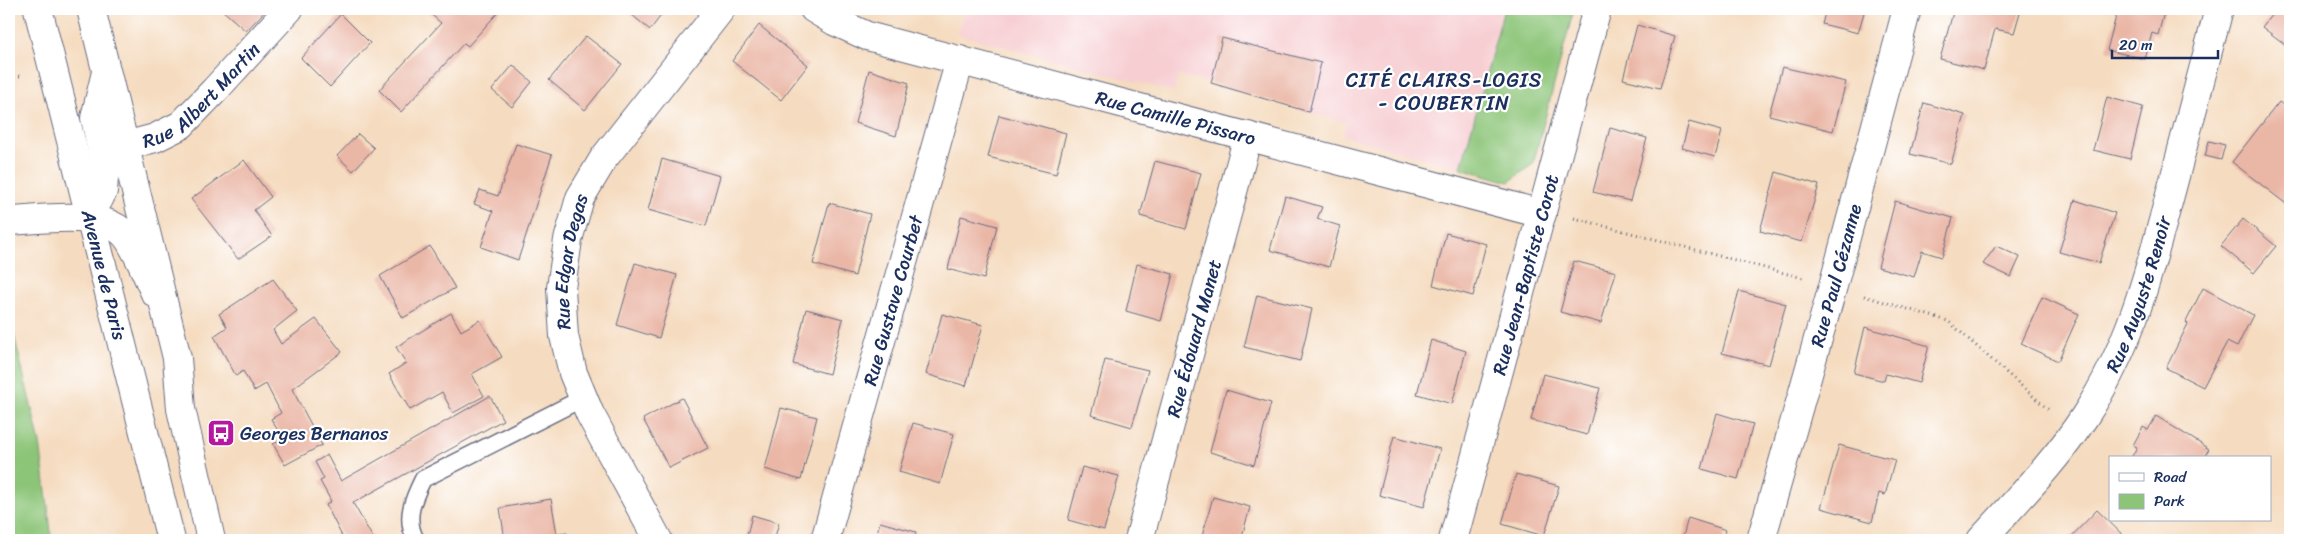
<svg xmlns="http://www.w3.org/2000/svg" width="2299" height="549" font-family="Sriracha,sans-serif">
  <rect width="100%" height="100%" fill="#fff"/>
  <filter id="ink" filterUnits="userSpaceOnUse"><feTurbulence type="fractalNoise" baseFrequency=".02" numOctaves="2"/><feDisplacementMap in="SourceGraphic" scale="10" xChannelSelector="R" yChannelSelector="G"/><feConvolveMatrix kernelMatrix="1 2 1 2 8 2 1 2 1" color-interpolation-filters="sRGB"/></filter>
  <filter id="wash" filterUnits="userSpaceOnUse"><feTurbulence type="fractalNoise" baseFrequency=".0096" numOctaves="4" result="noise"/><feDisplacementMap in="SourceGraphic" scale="20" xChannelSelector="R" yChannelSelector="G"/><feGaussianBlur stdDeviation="1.12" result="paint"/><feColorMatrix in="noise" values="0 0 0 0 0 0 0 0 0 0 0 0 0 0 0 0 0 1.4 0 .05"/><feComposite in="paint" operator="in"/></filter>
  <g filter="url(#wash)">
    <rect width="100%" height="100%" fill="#f5dbbf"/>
    <polygon fill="#f7cfd3" points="965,9 1574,9 1533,164 1509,182 1343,136 1346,123 1211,83 1178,75 1174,92 957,34"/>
    <g fill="#8cc578" stroke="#547a6b">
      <polygon points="1504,9 1574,9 1533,164 1509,182 1461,168"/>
      <polygon points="9,314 40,443 52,540 9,540"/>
    </g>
    <g id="blocks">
      <g fill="#eab6a5">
        <polygon points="221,9 267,9 246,31"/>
        <polygon points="425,9 501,9 468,46 464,43 401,112 379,90 441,23"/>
        <polygon points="625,9 666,9 650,30"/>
        <polygon points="1826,9 1865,9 1858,33 1822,24"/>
        <polygon points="1954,9 2021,9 2014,33 1995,29 1984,70 1940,59"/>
        <polygon points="2118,9 2165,9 2158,35 2152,33 2145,59 2107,50"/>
        <polygon points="2276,9 2290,9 2290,48 2262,27"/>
        <polygon points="341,14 370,43 330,87 301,58"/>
        <polygon points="759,25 808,65 781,100 732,61"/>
        <polygon points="1637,25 1675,36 1660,88 1623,79"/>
        <polygon points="586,36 622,64 585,110 549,80"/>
        <polygon points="1222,38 1321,63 1309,112 1211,83"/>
        <polygon points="513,65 532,82 512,107 492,90"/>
        <polygon points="1782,67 1846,82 1833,131 1769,115"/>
        <polygon points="869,70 909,83 896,136 855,123"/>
        <polygon points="2107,97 2143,107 2130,159 2093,150"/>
        <polygon points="2279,102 2290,110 2290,207 2232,162"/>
        <polygon points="1924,103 1965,115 1951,164 1910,154"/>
        <polygon points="999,115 1066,133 1056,174 988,157"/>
        <polygon points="1689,122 1722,131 1715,157 1682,148"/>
        <polygon points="1610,128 1647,138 1630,201 1593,192"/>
        <polygon points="358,134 374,148 353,171 337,156"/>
        <polygon points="2209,141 2225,145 2221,160 2205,156"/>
        <polygon points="516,144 552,155 518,260 481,247 493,211 474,204 480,190 498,196"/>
        <polygon points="662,159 720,176 706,226 648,210"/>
        <polygon points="244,160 271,197 254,210 272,236 238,259 191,199"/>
        <polygon points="1155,161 1201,173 1186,229 1140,216"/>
        <polygon points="1776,172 1819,185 1802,242 1760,231"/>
        <polygon points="1285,196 1322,207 1317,219 1340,226 1329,267 1270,250"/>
        <polygon points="2075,200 2115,213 2099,263 2059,252"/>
        <polygon points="1895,201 1953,218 1942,257 1922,251 1914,277 1878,267"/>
        <polygon points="829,203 870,214 855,276 813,264"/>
        <polygon points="961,216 997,226 984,279 948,269"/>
        <polygon points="2243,219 2276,246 2254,273 2221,246"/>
        <polygon points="1446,233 1486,244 1473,296 1433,285"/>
        <polygon points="430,246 455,288 403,318 380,276"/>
        <polygon points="1996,246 2020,257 2011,277 1983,264"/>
        <polygon points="1574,261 1616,272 1601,323 1560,312"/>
        <polygon points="635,263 677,275 659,338 617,325"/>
        <polygon points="1137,264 1173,274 1161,321 1126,311"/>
        <polygon points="273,279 297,311 273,330 281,344 316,319 342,352 292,389 322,445 285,465 273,444 283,439 271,419 281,413 266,384 254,391 243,371 236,376 214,336 227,327 219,314"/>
        <polygon points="2203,288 2253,315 2237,347 2227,342 2203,387 2166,368 2188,324 2186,322"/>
        <polygon points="1739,291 1786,304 1769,365 1722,353"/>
        <polygon points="1257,295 1312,309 1300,361 1244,347"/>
        <polygon points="2042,297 2079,314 2058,361 2021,344"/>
        <polygon points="806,309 843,319 829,374 793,364"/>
        <polygon points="451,313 461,331 480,320 502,357 472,374 484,396 453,413 442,392 410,410 389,374 406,363 396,347"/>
        <polygon points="942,314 983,325 966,386 926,374"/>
        <polygon points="1865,327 1929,346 1919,383 1886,374 1884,381 1854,373"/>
        <polygon points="1431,340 1466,351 1452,404 1417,394"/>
        <polygon points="1105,360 1148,370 1132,427 1091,415"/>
        <polygon points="1543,374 1600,388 1587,435 1531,420"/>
        <polygon points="1226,390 1271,403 1254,465 1210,452"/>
        <polygon points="490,396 503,420 353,503 374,540 344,540 326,505 331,501 320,481 324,479 315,462 327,455 341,481"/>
        <polygon points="682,398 708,448 669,468 643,419"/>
        <polygon points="781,408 817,417 801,480 765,469"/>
        <polygon points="1717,413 1753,424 1738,479 1702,469"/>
        <polygon points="2156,416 2209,449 2203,458 2131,458 2137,447 2133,445 2143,427 2148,430"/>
        <polygon points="913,423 954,434 940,484 899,472"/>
        <polygon points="1394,436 1440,449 1424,507 1379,495"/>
        <polygon points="1839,445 1895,460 1885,495 1879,493 1872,522 1821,508"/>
        <polygon points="1082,467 1119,476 1104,530 1068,520"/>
        <polygon points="1516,474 1559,486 1544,536 1502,524"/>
        <polygon points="1213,497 1250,507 1241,540 1201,540"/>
        <polygon points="551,499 557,534 567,533 568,540 505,540 500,508"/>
        <polygon points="2097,510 2128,540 2068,540"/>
        <polygon points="752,515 779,523 774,540 746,540"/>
        <polygon points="1688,518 1726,530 1723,540 1682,540"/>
        <polygon points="880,522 916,532 914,540 875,540"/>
      </g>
    </g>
  </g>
  <g filter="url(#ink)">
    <use href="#blocks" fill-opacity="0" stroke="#676b80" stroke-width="1"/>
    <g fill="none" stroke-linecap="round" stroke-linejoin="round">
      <g stroke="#676b80" stroke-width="19">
        <path id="lane" d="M416,540C404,519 413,499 423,479L583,398"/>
      </g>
      <g stroke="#676b80" stroke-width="30">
        <g id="street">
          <path id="s1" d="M814,9L834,21L867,36L1542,214"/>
          <path id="s2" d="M125,146L155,138L181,125L214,91L289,9"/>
          <polyline points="89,218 103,191 105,166 95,118 106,72"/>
          <path d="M9,221C42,220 105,208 127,237C138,252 147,276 155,293"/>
          <path id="s3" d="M658,540L590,414L573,373L564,336L561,288L568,240L580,198L604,158L721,9"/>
          <path id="s4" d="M825,540L960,60"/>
          <path id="s5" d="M1139,540L1248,136"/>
          <path id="s6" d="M1453,540L1597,9"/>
          <path id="s7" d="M1761,540L1833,286L1907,9"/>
          <path id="s8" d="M1981,540C2017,500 2056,461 2085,416C2130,347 2149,273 2170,195C2186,133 2203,71 2219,9"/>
        </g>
      </g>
      <g stroke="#676b80" stroke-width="30">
        <g id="secondary">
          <path id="s9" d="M38,9L171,540"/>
          <polyline points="91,9 177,358 181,409 211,540"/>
        </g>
      </g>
      <g stroke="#676b80" stroke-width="3" stroke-dasharray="1 4" stroke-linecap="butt">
        <polyline points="9,76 21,76"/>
        <polyline points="1574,218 1803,278"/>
        <polyline points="1864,296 1948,321 2050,411"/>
      </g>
      <use href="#lane" stroke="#fff" stroke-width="16"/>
      <use href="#street" stroke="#fff" stroke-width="28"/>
      <use href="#secondary" stroke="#fff" stroke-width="28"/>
    </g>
  </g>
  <defs>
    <g id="bus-square" transform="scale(1.4375)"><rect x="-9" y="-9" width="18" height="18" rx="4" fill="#b5179e" stroke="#fff"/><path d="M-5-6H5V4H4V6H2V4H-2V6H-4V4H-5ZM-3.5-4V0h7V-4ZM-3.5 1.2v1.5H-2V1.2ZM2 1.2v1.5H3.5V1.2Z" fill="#fff"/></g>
  </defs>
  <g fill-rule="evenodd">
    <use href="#bus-square" x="221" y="433"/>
  </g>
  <g text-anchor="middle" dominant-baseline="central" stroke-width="4.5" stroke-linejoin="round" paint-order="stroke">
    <g font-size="19" fill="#1b2f5e" stroke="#fff">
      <text stroke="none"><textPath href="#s2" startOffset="94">Rue Albert Martin</textPath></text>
      <text stroke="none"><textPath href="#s1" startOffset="379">Rue Camille Pissaro</textPath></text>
      <text stroke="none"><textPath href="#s3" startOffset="301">Rue Edgar Degas</textPath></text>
      <text stroke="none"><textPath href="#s9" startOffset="274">Avenue de Paris</textPath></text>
      <text stroke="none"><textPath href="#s6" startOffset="275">Rue Jean-Baptiste Corot</textPath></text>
      <text stroke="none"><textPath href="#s7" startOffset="275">Rue Paul Cézanne</textPath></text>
      <text stroke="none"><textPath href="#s8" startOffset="296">Rue Auguste Renoir</textPath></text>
      <text stroke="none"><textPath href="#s4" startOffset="249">Rue Gustave Courbet</textPath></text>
      <text stroke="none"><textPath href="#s5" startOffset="209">Rue Édouard Manet</textPath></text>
    </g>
    <g font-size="19" fill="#1b2f5e" stroke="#fff" text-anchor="start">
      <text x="240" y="433">Georges Bernanos</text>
    </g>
    <g font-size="20" letter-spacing="1" fill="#1b2f5e" stroke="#fff">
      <text x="1444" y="80">CITÉ CLAIRS-LOGIS<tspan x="1444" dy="23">- COUBERTIN</tspan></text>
    </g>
  </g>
  <rect width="2299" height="549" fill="none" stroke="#fff" stroke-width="30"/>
  <rect x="2109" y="456" width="162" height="65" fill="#ffffff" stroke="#a4acbf"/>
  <rect x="2119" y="473" width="25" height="8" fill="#ffffff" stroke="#a4acbf"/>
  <text x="2154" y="482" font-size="15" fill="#1b2f5e">Road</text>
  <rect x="2119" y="494" width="25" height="15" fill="#8cc578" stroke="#a4acbf"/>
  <text x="2154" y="506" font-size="15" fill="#1b2f5e">Park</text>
  <path d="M2112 50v8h106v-8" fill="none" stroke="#1b2f5e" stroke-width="2.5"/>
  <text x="2119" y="50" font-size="15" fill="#1b2f5e" stroke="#ffffff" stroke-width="4" paint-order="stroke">20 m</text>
</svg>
